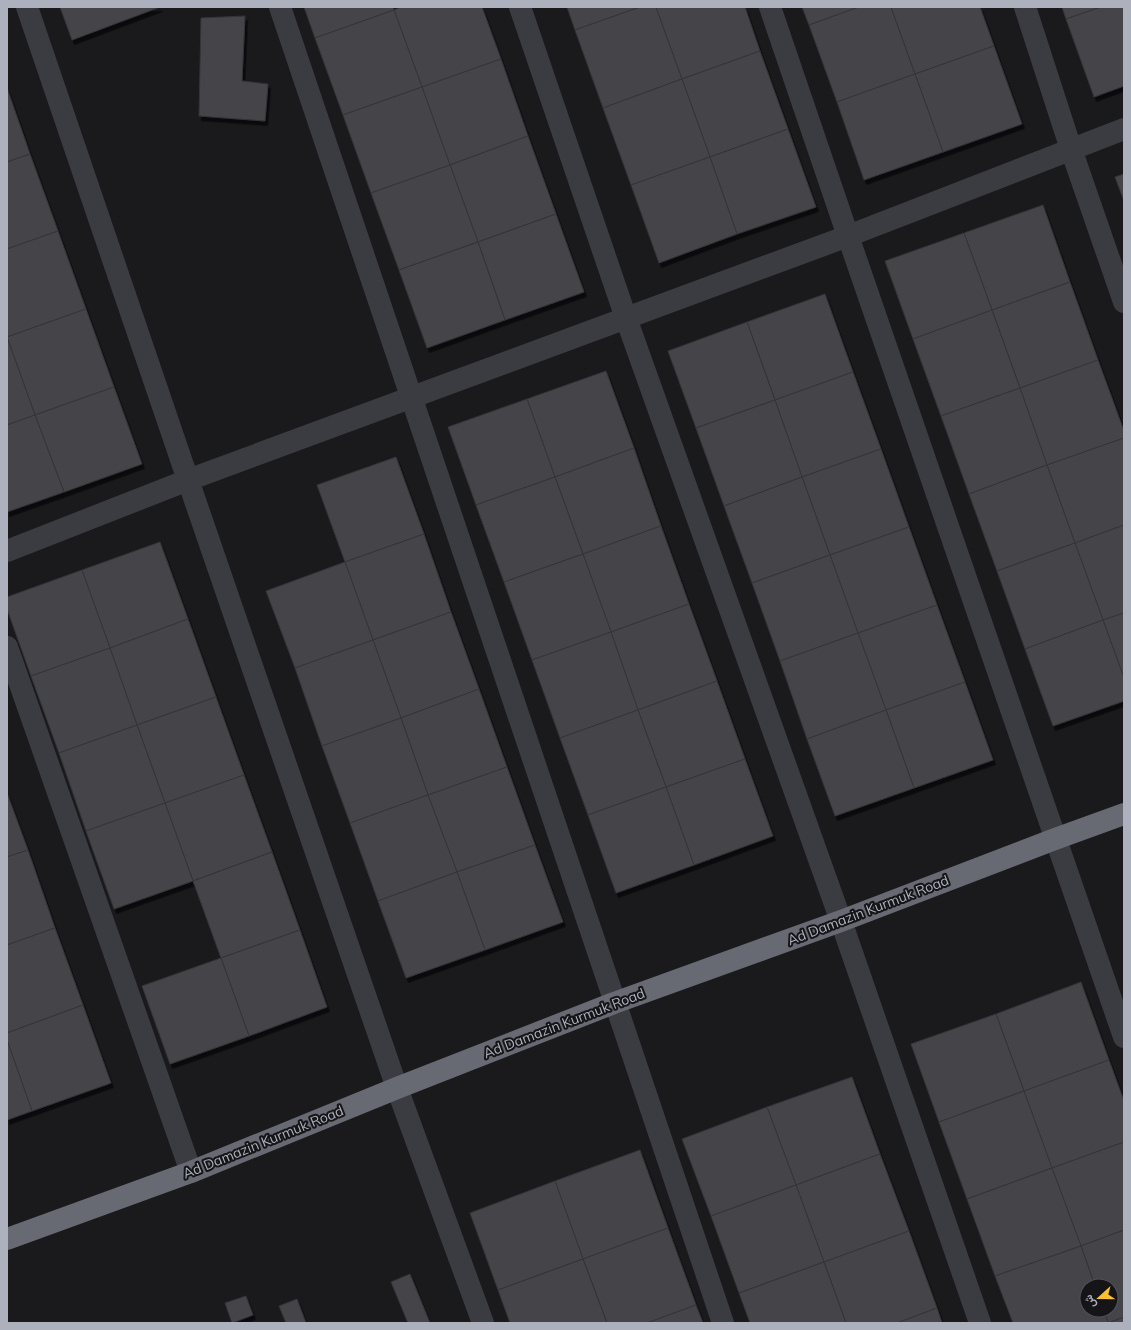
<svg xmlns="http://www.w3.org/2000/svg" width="1131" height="1330" font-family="Mulish,Vazirmatn,sans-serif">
  <defs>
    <filter id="shadow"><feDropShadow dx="2.5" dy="4.5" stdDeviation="0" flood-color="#0009"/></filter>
  </defs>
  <rect width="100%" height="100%" fill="#1a1a1d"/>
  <g fill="#44454a" stroke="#343439" filter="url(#shadow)">
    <polygon points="60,7 160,7 72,40"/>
    <polygon points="304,7 393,7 394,10 315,38"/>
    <polygon points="401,7 482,7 501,59 422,87 394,10"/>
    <polygon points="567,7 640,7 575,30"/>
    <polygon points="640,7 656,7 682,79 603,108 575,30"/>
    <polygon points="656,7 745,7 760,51 682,79"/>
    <polygon points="802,7 859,7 809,25"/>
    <polygon points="859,7 891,7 915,74 837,102 809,25"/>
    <polygon points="891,7 980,7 994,46 915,74"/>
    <polygon points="1062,7 1101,7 1066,19"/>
    <polygon points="1101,7 1124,7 1124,86 1094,97 1066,19"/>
    <polygon points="394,10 422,87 343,115 315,38"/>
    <polygon points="245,16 242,81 268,84 265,121 199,116 201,18"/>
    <polygon points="994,46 1022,124 943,152 915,74"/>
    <polygon points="760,51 788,129 710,157 682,79"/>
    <polygon points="501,59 528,136 450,165 422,87"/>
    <polygon points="915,74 943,152 864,180 837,102"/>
    <polygon points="682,79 710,157 631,185 603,108"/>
    <polygon points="422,87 450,165 371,193 343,115"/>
    <polygon points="7,88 30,154 7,162"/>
    <polygon points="788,129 816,207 737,234 710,157"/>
    <polygon points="528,136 556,214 478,242 450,165"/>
    <polygon points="30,154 58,231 7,249 7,162"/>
    <polygon points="710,157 737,234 659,263 631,185"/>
    <polygon points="450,165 478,242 399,270 371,193"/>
    <polygon points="1124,174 1124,201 1115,177"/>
    <polygon points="1043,205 1070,282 992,310 964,233"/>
    <polygon points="556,214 584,292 505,320 478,242"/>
    <polygon points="58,231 86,309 7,337 7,249"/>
    <polygon points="964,233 992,310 913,339 885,261"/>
    <polygon points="478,242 505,320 427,348 399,270"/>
    <polygon points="1070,282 1098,360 1020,388 992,310"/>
    <polygon points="825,294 853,372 775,400 747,322"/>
    <polygon points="86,309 114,387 35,415 7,337"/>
    <polygon points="992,310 1020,388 941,416 913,339"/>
    <polygon points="747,322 775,400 696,428 668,351"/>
    <polygon points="7,337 35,415 7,425"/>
    <polygon points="1098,360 1124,431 1124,438 1047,465 1020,388"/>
    <polygon points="606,371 634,448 555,477 527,399"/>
    <polygon points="853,372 881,449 802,477 775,400"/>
    <polygon points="114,387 142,464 64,492 35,415"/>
    <polygon points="1020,388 1047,465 969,494 941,416"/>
    <polygon points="527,399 555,477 476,505 448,427"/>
    <polygon points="775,400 802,477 724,506 696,428"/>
    <polygon points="35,415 64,492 7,512 7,425"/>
    <polygon points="1124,438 1124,525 1075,543 1047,465"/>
    <polygon points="634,448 661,526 583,554 555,477"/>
    <polygon points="881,449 909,527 830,555 802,477"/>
    <polygon points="396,457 424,534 345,562 317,485"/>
    <polygon points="1047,465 1075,543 997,571 969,494"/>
    <polygon points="555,477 583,554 504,582 476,505"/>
    <polygon points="802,477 830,555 752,583 724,506"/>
    <polygon points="1124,525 1124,613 1103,620 1075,543"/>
    <polygon points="661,526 689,604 611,632 583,554"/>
    <polygon points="909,527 937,605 858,633 830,555"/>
    <polygon points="424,534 451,612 373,640 345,562"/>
    <polygon points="160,542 188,619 110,648 82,570"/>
    <polygon points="1075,543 1103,620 1025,649 997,571"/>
    <polygon points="583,554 611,632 532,660 504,582"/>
    <polygon points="830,555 858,633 780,661 752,583"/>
    <polygon points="345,562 373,640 295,668 266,591"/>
    <polygon points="82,570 110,648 31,676 7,609 7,597"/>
    <polygon points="689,604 717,681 638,710 611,632"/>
    <polygon points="937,605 965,682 886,710 858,633"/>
    <polygon points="451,612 479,689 401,718 373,640"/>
    <polygon points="1124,613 1124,678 1103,620"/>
    <polygon points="188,619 216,697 137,725 110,648"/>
    <polygon points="1103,620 1124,678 1124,701 1053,726 1025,649"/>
    <polygon points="611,632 638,710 560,738 532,660"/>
    <polygon points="858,633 886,710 807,739 780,661"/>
    <polygon points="373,640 401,718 322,746 295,668"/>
    <polygon points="110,648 137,725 59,753 31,676"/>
    <polygon points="717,681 745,759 666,787 638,710"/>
    <polygon points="965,682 993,760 914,788 886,710"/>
    <polygon points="479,689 507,767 428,795 401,718"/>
    <polygon points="216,697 244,775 165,803 137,725"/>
    <polygon points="638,710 666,787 588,815 560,738"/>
    <polygon points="886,710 914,788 835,816 807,739"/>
    <polygon points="401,718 428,795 350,823 322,746"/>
    <polygon points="137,725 165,803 86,831 59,753"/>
    <polygon points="745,759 773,836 694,865 666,787"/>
    <polygon points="507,767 535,845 457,872 428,795"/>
    <polygon points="244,775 272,852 193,881 165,803"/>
    <polygon points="666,787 694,865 616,893 588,815"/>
    <polygon points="7,793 28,850 7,857"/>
    <polygon points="428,795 457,872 378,901 350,823"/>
    <polygon points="165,803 193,881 114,909 86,831"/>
    <polygon points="535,845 563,922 485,950 457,872"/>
    <polygon points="28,850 55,928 7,945 7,857"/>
    <polygon points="272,852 300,930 221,958 193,881"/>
    <polygon points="457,872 485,950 406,978 378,901"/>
    <polygon points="55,928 83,1005 7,1033 7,945"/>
    <polygon points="300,930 327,1007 249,1036 221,958"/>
    <polygon points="221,958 249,1036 170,1064 142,986"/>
    <polygon points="1081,982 1109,1060 1024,1091 996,1014"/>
    <polygon points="83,1005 111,1083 32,1111 7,1040 7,1033"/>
    <polygon points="996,1014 1024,1091 939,1122 911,1044"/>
    <polygon points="7,1040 32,1111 7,1120"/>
    <polygon points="1109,1060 1124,1101 1124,1142 1052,1168 1024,1091"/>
    <polygon points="852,1077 880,1154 796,1185 767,1107"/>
    <polygon points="1024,1091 1052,1168 967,1199 939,1122"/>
    <polygon points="767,1107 796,1185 711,1216 682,1139"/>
    <polygon points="1124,1142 1124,1230 1081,1246 1052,1168"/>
    <polygon points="640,1150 668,1228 583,1259 555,1181"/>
    <polygon points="880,1154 909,1231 824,1262 796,1185"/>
    <polygon points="1052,1168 1081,1246 995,1276 967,1199"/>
    <polygon points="555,1181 583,1259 498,1290 470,1213"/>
    <polygon points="796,1185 824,1262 739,1293 711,1216"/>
    <polygon points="668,1228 696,1305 647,1323 607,1323 583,1259"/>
    <polygon points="1124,1230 1124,1317 1108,1323 1104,1310 1111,1310 1111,1286 1095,1286 1081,1246"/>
    <polygon points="909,1231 937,1308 897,1323 846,1323 824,1262"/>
    <polygon points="1081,1246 1095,1286 1087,1286 1087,1310 1104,1310 1108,1323 1013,1323 995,1276"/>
    <polygon points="583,1259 607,1323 510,1323 498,1290"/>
    <polygon points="824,1262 846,1323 750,1323 739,1293"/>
    <polygon points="410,1274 430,1323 408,1323 391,1282"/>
    <polygon points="246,1296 253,1315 232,1323 225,1303"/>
    <polygon points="297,1299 306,1323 286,1323 279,1306"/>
    <polygon points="696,1305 703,1323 647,1323"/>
    <polygon points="937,1308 942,1323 897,1323"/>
    <polygon points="1124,1317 1124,1323 1109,1323"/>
  </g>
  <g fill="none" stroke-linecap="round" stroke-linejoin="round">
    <g stroke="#3b3c42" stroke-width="22">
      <polyline points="27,7 188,480 397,1088 483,1323"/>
      <polyline points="280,7 723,1323"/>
      <polyline points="520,7 626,318 841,921 980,1323"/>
      <polyline points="770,7 848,236 1124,1037"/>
      <polyline points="1025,7 1071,149 1124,302"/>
      <polyline points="7,551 188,480 848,236 1124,129"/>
      <polyline points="7,647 191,1172"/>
    </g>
    <polyline stroke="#676973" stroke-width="22" points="7,1239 191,1172 397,1088 614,1003 841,921 1055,839 1124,814"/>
  </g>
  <g text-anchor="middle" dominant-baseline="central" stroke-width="4" stroke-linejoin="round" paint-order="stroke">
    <g font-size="14" fill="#acb1bd" stroke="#151518">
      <text transform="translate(868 910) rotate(-21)">Ad Damazin Kurmuk Road</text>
      <text transform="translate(564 1023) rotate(-21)">Ad Damazin Kurmuk Road</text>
      <text transform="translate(263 1142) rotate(-22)">Ad Damazin Kurmuk Road</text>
    </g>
  </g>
  <rect width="1131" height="1330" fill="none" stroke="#acb1bd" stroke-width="16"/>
  <g transform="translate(1099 1298) rotate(249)"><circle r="19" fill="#151518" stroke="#51535a"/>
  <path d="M0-3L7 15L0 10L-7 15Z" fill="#fbbf34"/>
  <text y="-6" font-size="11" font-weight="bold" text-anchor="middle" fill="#acb1bd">ش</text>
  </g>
</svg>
